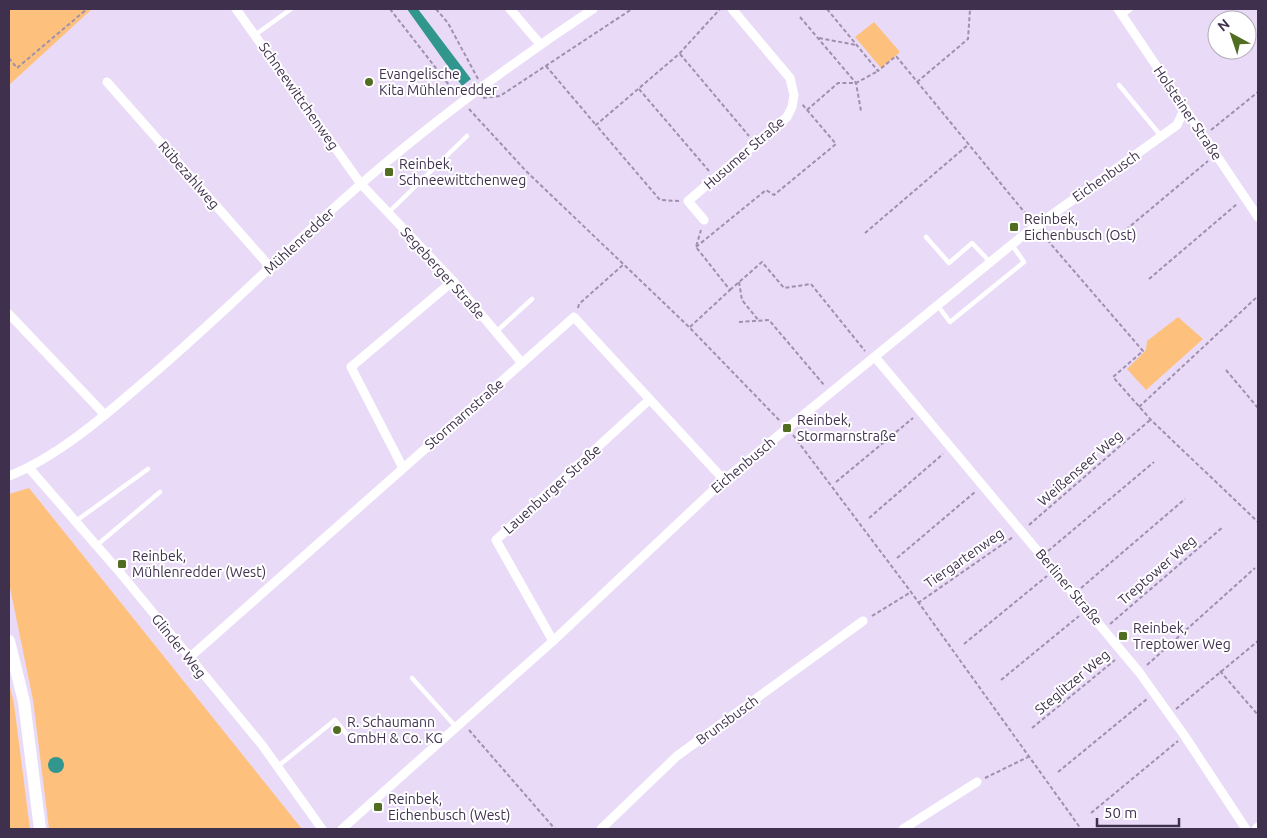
<svg xmlns="http://www.w3.org/2000/svg" width="1267" height="838" font-family="Ubuntu,sans-serif">
  <rect width="100%" height="100%" fill="#e9dbf8"/>
  <g fill="#fec17d">
    <polygon points="9,9 92,9 9,85"/>
    <polygon points="874,22 900,52 881,68 855,37"/>
    <polygon points="1178,317 1203,339 1146,390 1127,369 1146,350 1147,341"/>
    <polygon points="29,488 302,829 49,829 33,700 9,583 9,494"/>
    <polygon points="9,683 14,704 30,829 9,829"/>
  </g>
  <g fill="#31968e">
    <polygon points="407,9 418,9 471,79 462,86"/>
    <circle cx="56" cy="765" r="8"/>
  </g>
  <g fill="none" stroke-linecap="round" stroke-linejoin="round">
    <g stroke="#9f90ad" stroke-width="2" stroke-dasharray="4 2.5" stroke-linecap="butt">
      <polyline points="390,9 456,94"/>
      <polyline points="436,9 448,23 478,79"/>
      <polyline points="827,9 878,71 896,56 1030,219"/>
      <polyline points="800,17 856,83 861,111"/>
      <polyline points="819,38 856,45"/>
      <polyline points="680,54 749,136"/>
      <polyline points="9,58 17,68 87,9"/>
      <polyline points="546,66 596,125"/>
      <polyline points="917,82 968,39 970,9"/>
      <polyline points="639,89 709,171"/>
      <polyline points="483,98 500,96 632,9"/>
      <polyline points="469,109 526,171 689,327 781,422"/>
      <polyline points="807,110 838,83 856,83 878,71"/>
      <polyline points="1211,130 1258,92"/>
      <polyline points="679,201 660,200 596,125 679,54 720,9"/>
      <polyline points="865,233 969,144"/>
      <polyline points="1043,235 1143,351 1113,377 1151,420 1258,522"/>
      <polyline points="1116,238 1208,161"/>
      <polyline points="696,247 766,190 774,195 836,144 802,104"/>
      <polyline points="1149,279 1237,204"/>
      <polyline points="739,282 742,300 759,321"/>
      <polyline points="730,290 762,262 784,288 811,284 865,351"/>
      <polyline points="578,308 579,304 624,264"/>
      <polyline points="739,322 769,320 824,385"/>
      <polyline points="690,327 730,290 696,247 701,230"/>
      <polyline points="1226,370 1258,408"/>
      <polyline points="1139,407 1258,296"/>
      <polyline points="793,435 911,592 1081,829"/>
      <polyline points="836,482 913,418"/>
      <polyline points="869,518 943,454"/>
      <polyline points="1029,525 1150,420"/>
      <polyline points="1048,551 1154,462"/>
      <polyline points="897,558 975,492"/>
      <polyline points="1081,588 1185,499"/>
      <polyline points="918,603 1013,537"/>
      <polyline points="872,616 911,592"/>
      <polyline points="1110,624 1223,527"/>
      <polyline points="964,644 1047,576"/>
      <polyline points="1147,665 1255,568"/>
      <polyline points="1220,671 1258,715"/>
      <polyline points="1001,680 1079,616"/>
      <polyline points="1176,709 1258,641"/>
      <polyline points="1032,728 1115,660"/>
      <polyline points="469,730 555,829"/>
      <polyline points="1058,772 1147,699"/>
      <polyline points="985,778 1028,757"/>
      <polyline points="1091,813 1178,741"/>
    </g>
    <g stroke="#fff" stroke-width="4.5">
      <polyline points="1123,15 1131,9"/>
      <polyline points="255,35 291,9"/>
      <polyline points="1119,85 1161,136"/>
      <polyline points="388,213 467,136"/>
      <polyline points="926,237 949,263 972,243 990,262"/>
      <polyline points="938,306 950,322 1024,262 1012,245"/>
      <polyline points="496,332 532,299"/>
      <polyline points="76,521 148,469"/>
      <polyline points="97,545 160,492"/>
      <polyline points="412,678 456,727"/>
      <polyline points="277,767 335,720 349,737"/>
    </g>
    <g stroke="#fff" stroke-width="9">
      <polyline points="236,9 361,184 453,281 522,363"/>
      <polyline points="510,9 540,44"/>
      <polyline points="1118,9 1258,217"/>
      <polyline points="107,82 271,268"/>
      <polyline points="704,220 688,201 787,117 792,107 794,95 790,78 732,9"/>
      <polyline points="9,314 105,415"/>
      <polyline points="875,357 1139,672 1184,735 1246,829"/>
      <polyline points="29,468 117,569 262,745 322,829"/>
      <polyline points="403,468 351,367 453,281"/>
      <path d="M9,476C55,458 101,419 139,386C207,329 270,266 336,206C417,133 503,69 593,9"/>
      <polyline points="553,641 496,540 649,400"/>
      <polyline points="189,658 574,317 724,480"/>
      <polyline points="342,829 553,641 724,480 1021,237 1177,125 1185,108"/>
      <polyline points="601,829 677,756 863,621"/>
      <polyline points="903,829 977,782"/>
      <polyline points="1256,829 1258,827"/>
    </g>
    <polyline stroke="#fff" stroke-width="12" points="9,641 24,702 40,829"/>
  </g>
  <g fill="#506d22" stroke="#fff" stroke-width="2">
    <circle cx="369" cy="82" r="5"/>
    <rect x="384" y="167" width="10" height="10" rx="2.5"/>
    <rect x="1009" y="222" width="10" height="10" rx="2.5"/>
    <rect x="782" y="423" width="10" height="10" rx="2.5"/>
    <rect x="117" y="559" width="10" height="10" rx="2.5"/>
    <rect x="1118" y="631" width="10" height="10" rx="2.5"/>
    <circle cx="337" cy="730" r="5"/>
    <rect x="373" y="802" width="10" height="10" rx="2.5"/>
  </g>
  <g text-anchor="middle" dominant-baseline="central" stroke-width="4" stroke-linejoin="round" paint-order="stroke">
    <g font-size="14" fill="#3f304d" stroke="#fff" text-anchor="start">
      <text x="379" y="74">Evangelische<tspan x="379" dy="16">Kita Mühlenredder</tspan></text>
      <text x="399" y="164">Reinbek,<tspan x="399" dy="16">Schneewittchenweg</tspan></text>
      <text x="1024" y="219">Reinbek,<tspan x="1024" dy="16">Eichenbusch (Ost)</tspan></text>
      <text x="797" y="420">Reinbek,<tspan x="797" dy="16">Stormarnstraße</tspan></text>
      <text x="132" y="556">Reinbek,<tspan x="132" dy="16">Mühlenredder (West)</tspan></text>
      <text x="1133" y="628">Reinbek,<tspan x="1133" dy="16">Treptower Weg</tspan></text>
      <text x="347" y="722">R. Schaumann<tspan x="347" dy="16">GmbH &amp; Co. KG</tspan></text>
      <text x="388" y="799">Reinbek,<tspan x="388" dy="16">Eichenbusch (West)</tspan></text>
    </g>
    <g font-size="14" fill="#3f304d" stroke="#fff">
      <text transform="translate(299 96) rotate(55)">Schneewittchenweg</text>
      <text transform="translate(1188 113) rotate(56)">Holsteiner Straße</text>
      <text transform="translate(744 153) rotate(-41)">Husumer Straße</text>
      <text transform="translate(189 175) rotate(49)">Rübezahlweg</text>
      <text transform="translate(1106 176) rotate(-35)">Eichenbusch</text>
      <text transform="translate(299 241) rotate(-43)">Mühlenredder</text>
      <text transform="translate(443 273) rotate(48)">Segeberger Straße</text>
      <text transform="translate(464 414) rotate(-41)">Stormarnstraße</text>
      <text transform="translate(743 465) rotate(-40)">Eichenbusch</text>
      <text transform="translate(1080 468) rotate(-41)">Weißenseer Weg</text>
      <text transform="translate(552 489) rotate(-42)">Lauenburger Straße</text>
      <text transform="translate(964 558) rotate(-35)">Tiergartenweg</text>
      <text transform="translate(1157 570) rotate(-41)">Treptower Weg</text>
      <text transform="translate(1069 587) rotate(50)">Berliner Straße</text>
      <text transform="translate(179 646) rotate(51)">Glinder Weg</text>
      <text transform="translate(1072 682) rotate(-40)">Steglitzer Weg</text>
      <text transform="translate(727 720) rotate(-36)">Brunsbusch</text>
    </g>
  </g>
  <rect width="1267" height="838" fill="none" stroke="#3f304d" stroke-width="20"/>
  <g transform="translate(1232 35) rotate(320)"><circle r="24" fill="#ffffff" stroke="#b2acb8"/>
  <path d="M0-4L9 19L0 12L-9 19Z" fill="#506d22"/>
  <text y="-8" font-size="14" font-weight="bold" text-anchor="middle" fill="#3f304d">N</text>
  </g>
  <path d="M1097 818v8h82v-8" fill="none" stroke="#3f304d" stroke-width="2.5"/>
  <text x="1104" y="818" font-size="15" fill="#3f304d" stroke="#ffffff" stroke-width="4" paint-order="stroke">50 m</text>
</svg>
